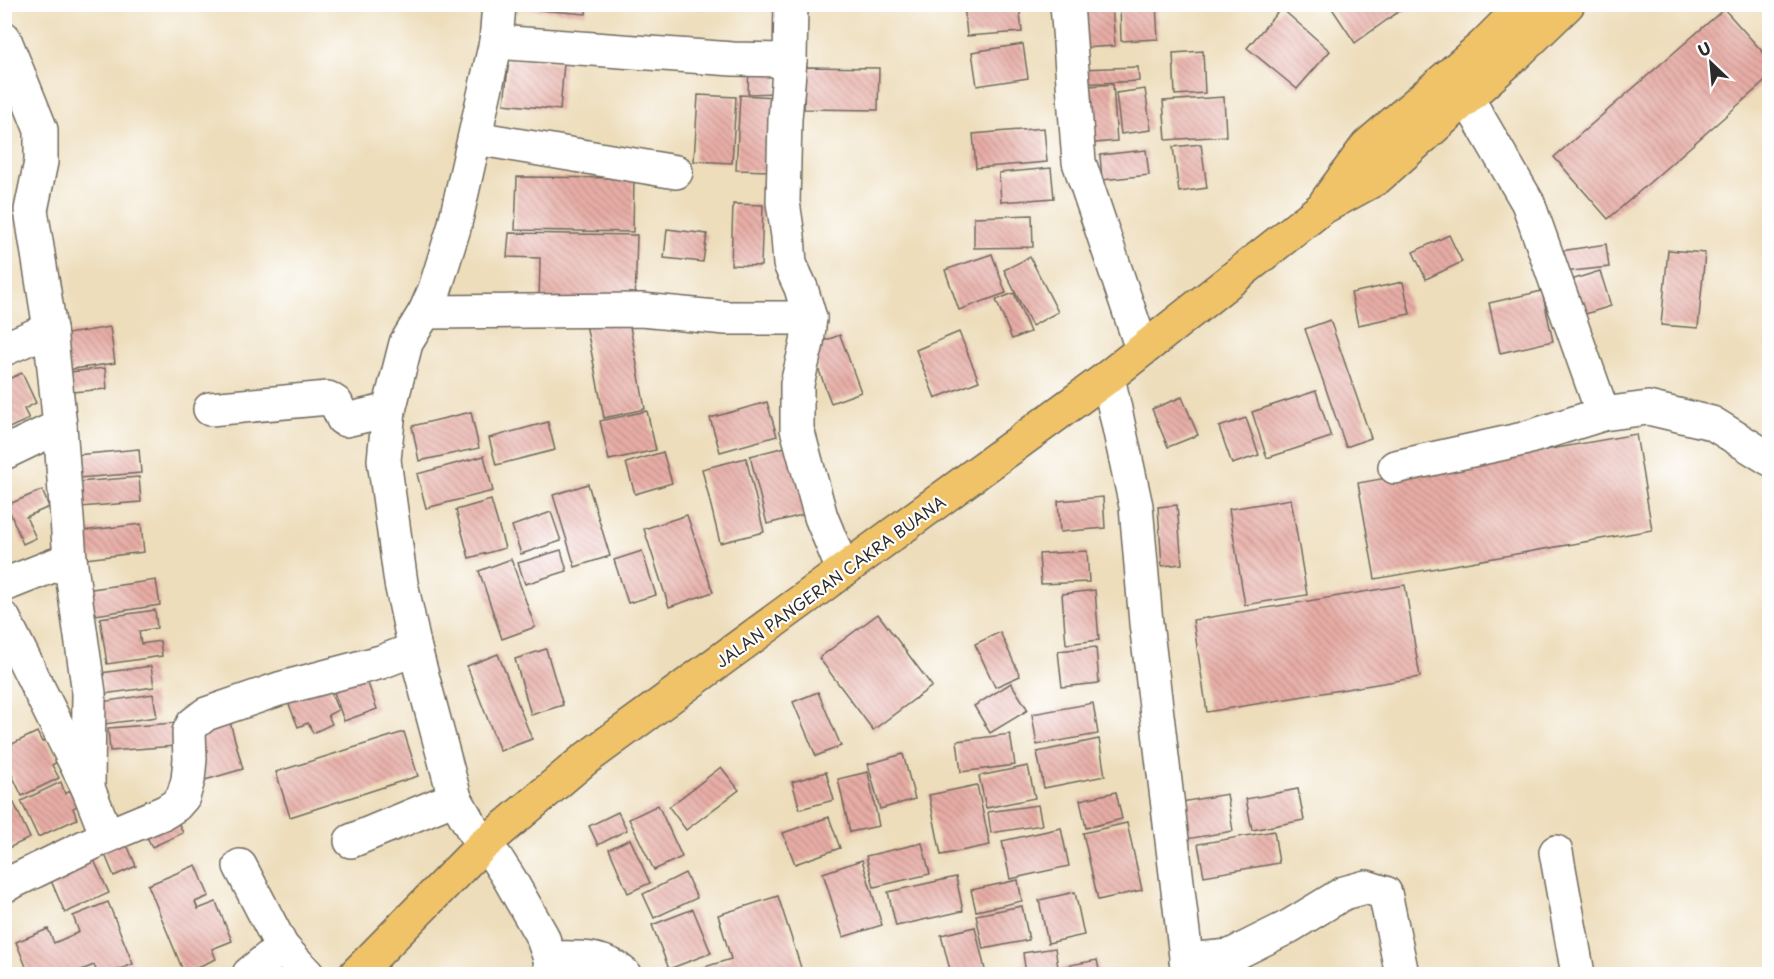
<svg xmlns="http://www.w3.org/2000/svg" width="1774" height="979" font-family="'Playpen Sans',sans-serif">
  <defs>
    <pattern id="building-back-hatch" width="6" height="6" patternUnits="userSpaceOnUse" patternTransform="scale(1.5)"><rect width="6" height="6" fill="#e8ada6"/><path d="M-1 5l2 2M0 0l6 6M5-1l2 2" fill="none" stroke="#bc8d87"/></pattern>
  </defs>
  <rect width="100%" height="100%" fill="#fff"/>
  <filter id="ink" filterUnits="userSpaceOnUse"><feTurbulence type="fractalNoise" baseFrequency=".0167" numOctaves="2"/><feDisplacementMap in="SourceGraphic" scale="12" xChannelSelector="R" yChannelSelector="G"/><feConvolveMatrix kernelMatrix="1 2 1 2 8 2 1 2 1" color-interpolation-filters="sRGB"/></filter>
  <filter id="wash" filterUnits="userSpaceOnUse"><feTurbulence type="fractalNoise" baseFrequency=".008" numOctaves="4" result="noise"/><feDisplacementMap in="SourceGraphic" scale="24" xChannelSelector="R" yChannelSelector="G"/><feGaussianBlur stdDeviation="1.35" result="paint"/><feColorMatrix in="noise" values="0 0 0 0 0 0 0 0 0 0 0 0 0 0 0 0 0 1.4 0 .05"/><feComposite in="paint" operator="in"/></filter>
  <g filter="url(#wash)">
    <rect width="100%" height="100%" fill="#edddbb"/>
    <g id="blocks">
      <g fill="url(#building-back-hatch)">
        <polygon points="516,4 587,4 586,14 516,8"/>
        <polygon points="672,4 705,4 704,9 672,6"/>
        <polygon points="964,4 1019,4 1022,32 967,36"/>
        <polygon points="1078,4 1112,4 1115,46 1082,48"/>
        <polygon points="1120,4 1156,4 1158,39 1121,41"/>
        <polygon points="1329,4 1409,4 1355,43"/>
        <polygon points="1281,8 1330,51 1297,89 1247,48"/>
        <polygon points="1724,9 1770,60 1770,77 1608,219 1554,157"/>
        <polygon points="1023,44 1028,78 977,86 972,52"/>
        <polygon points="1203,51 1205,93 1175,95 1173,53"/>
        <polygon points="509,58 564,63 560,110 504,104"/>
        <polygon points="749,62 777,62 776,93 748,94"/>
        <polygon points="805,67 879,68 878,110 804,109"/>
        <polygon points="1138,67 1139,81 1081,84 1080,69"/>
        <polygon points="1113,84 1117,141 1084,144 1079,87"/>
        <polygon points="1145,89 1151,130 1121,134 1116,93"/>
        <polygon points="698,95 736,97 732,163 694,161"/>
        <polygon points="740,95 775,97 771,171 736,170"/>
        <polygon points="1224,97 1226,136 1166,140 1163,101"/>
        <polygon points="1044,128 1047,162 976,168 973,134"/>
        <polygon points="1201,144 1207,188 1179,192 1173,147"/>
        <polygon points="1146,150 1149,175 1102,180 1100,155"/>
        <polygon points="1051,168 1054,198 1001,202 999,173"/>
        <polygon points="517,177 634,178 633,232 515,230"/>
        <polygon points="733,204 763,205 761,266 731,265"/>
        <polygon points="1032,215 1033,247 974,248 974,217"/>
        <polygon points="667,229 707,234 703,262 664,258"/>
        <polygon points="509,233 637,235 635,306 539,304 540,258 507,257"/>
        <polygon points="1449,235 1462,262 1426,279 1413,252"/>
        <polygon points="1606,244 1609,267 1563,272 1561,251"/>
        <polygon points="1668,250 1705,253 1698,328 1661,325"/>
        <polygon points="992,254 1006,293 959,310 945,270"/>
        <polygon points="1030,257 1058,312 1032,326 1004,270"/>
        <polygon points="1600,271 1611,306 1582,315 1571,280"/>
        <polygon points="1403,282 1410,314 1358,325 1351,293"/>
        <polygon points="1542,291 1553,341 1500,353 1489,303"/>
        <polygon points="1014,293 1030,332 1012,339 996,300"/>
        <polygon points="628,315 645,409 604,418 586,324"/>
        <polygon points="1330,320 1371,438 1346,447 1305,329"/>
        <polygon points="110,327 115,363 60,371 55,336"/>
        <polygon points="959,332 979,381 935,398 916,350"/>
        <polygon points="840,335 861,392 831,403 810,346"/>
        <polygon points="105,368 107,389 72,392 70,372"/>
        <polygon points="22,373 36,403 24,409 29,419 9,428 4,420 4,381"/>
        <polygon points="1316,391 1331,437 1267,458 1252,412"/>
        <polygon points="1182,397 1198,435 1168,447 1152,409"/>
        <polygon points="767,402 777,436 720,452 710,418"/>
        <polygon points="647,411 656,450 609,460 600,421"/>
        <polygon points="471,412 479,448 419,461 412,426"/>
        <polygon points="1246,418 1259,455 1232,464 1219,427"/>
        <polygon points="548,422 555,450 496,465 489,438"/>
        <polygon points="1636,434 1652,530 1375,579 1358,483"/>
        <polygon points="789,446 806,514 767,524 750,456"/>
        <polygon points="139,449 141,473 78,478 76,455"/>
        <polygon points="663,452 672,483 635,494 626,463"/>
        <polygon points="484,456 493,491 426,508 417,474"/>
        <polygon points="746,458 764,532 720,543 702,469"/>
        <polygon points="139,477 141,502 80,507 78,482"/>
        <polygon points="588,484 610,556 575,567 553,495"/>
        <polygon points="42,490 49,507 26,517 36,538 23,544 7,505"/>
        <polygon points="1103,497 1105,528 1060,532 1058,501"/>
        <polygon points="1291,499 1307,595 1245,605 1229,509"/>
        <polygon points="491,500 505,548 469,558 456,510"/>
        <polygon points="1177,505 1182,564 1162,566 1158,507"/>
        <polygon points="551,512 561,541 521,554 512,526"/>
        <polygon points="687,515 713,592 669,607 644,529"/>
        <polygon points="141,524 144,552 77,560 74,532"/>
        <polygon points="561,550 567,571 525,584 518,563"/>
        <polygon points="642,551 656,595 628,603 614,560"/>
        <polygon points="1087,551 1089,582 1041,584 1039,554"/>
        <polygon points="511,559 535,627 502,639 479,571"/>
        <polygon points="156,580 160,605 89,616 85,590"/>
        <polygon points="1405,585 1420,677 1207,712 1193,620"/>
        <polygon points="1095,590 1099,640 1066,644 1062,594"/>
        <polygon points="155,610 157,628 139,631 141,644 160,641 162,656 107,664 100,618"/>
        <polygon points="878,614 932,686 873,730 819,658"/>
        <polygon points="1000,632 1020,676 995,687 975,644"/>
        <polygon points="1096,647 1099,683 1062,687 1058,651"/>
        <polygon points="546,649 563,705 531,715 515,659"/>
        <polygon points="498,654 532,739 500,751 467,666"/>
        <polygon points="151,666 154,687 104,694 101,673"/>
        <polygon points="363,669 377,709 344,721 330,681"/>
        <polygon points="326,680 338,710 328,715 332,724 313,733 308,723 298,727 286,697"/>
        <polygon points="1011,683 1028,710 990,733 974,706"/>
        <polygon points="818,692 841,746 816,756 793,702"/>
        <polygon points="153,694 157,717 105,724 101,702"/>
        <polygon points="1093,703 1098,734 1037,745 1032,714"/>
        <polygon points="230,722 243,769 205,780 191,733"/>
        <polygon points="174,723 175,746 110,751 108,728"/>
        <polygon points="37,732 42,742 46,740 57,762 52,765 59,778 22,796 4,758 4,748"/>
        <polygon points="404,732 418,776 290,817 276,772"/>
        <polygon points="1010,734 1015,765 961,772 957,741"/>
        <polygon points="1099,739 1105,776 1044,788 1037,752"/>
        <polygon points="903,754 915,799 880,809 868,764"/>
        <polygon points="1028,766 1035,798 986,808 979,776"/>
        <polygon points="721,767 739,790 686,830 669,807"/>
        <polygon points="826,772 834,800 800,809 792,782"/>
        <polygon points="868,772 879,826 850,832 838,779"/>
        <polygon points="61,782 65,794 74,789 81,804 73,808 77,819 38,837 21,801"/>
        <polygon points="977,785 990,845 941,855 929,795"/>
        <polygon points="1298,789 1304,820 1252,830 1246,799"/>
        <polygon points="1116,792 1122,819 1086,828 1080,800"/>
        <polygon points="1227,794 1233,831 1187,839 1181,802"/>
        <polygon points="14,803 30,838 4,850 4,807"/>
        <polygon points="658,805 682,857 654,870 629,819"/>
        <polygon points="1038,805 1042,825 991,833 988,812"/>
        <polygon points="173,811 183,833 152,847 141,825"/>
        <polygon points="618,812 627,830 598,845 589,826"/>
        <polygon points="829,817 840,848 795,864 783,833"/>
        <polygon points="1127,823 1142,890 1098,900 1083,833"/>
        <polygon points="1061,828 1069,866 1010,879 1002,841"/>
        <polygon points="1274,831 1279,863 1204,876 1198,844"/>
        <polygon points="122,833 136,866 114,876 100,843"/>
        <polygon points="630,839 650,883 628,893 609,849"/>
        <polygon points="922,843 930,874 874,887 866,856"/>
        <polygon points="89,849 109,893 65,913 46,869"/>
        <polygon points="862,860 882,925 843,937 823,873"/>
        <polygon points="196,865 209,896 195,902 198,909 216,902 232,941 212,949 216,959 184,973 148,885"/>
        <polygon points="685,873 697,898 654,918 643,894"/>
        <polygon points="956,877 963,911 896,926 888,892"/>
        <polygon points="1018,880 1022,901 976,911 971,890"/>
        <polygon points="1075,892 1084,935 1048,943 1039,900"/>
        <polygon points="778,896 803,974 688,974 688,972 731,959 718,915"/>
        <polygon points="108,902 133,964 108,974 98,974 94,965 71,974 29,974 16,942 48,929 54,943 79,932 73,916"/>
        <polygon points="1022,906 1029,940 983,949 976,915"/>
        <polygon points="693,909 711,953 669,969 652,925"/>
        <polygon points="975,927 986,974 951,974 941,935"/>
        <polygon points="1055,948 1059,974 1026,974 1023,953"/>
        <polygon points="1097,960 1100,974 1062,974 1060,967"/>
      </g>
    </g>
  </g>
  <g filter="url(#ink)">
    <use href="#blocks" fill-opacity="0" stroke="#6f695d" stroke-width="1.5"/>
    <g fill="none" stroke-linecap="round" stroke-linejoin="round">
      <g stroke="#6f695d" stroke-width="36">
        <g id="minor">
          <polyline points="499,4 496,42 454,228 435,289 425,312 406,343 389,410 384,460 401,583 415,649 455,798 482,846 496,858 509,878 542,936 550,958 551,974"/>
          <polyline points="791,4 790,60 785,119 783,202 788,236 790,264 801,288 810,318 807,343 797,384 797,429 821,517 843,570"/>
          <polyline points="1067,4 1079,162 1142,349"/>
          <polyline points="4,38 41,130 41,162 31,210 50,329 60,426 70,559 89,693 88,788"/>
          <polyline points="496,42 733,59 790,60"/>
          <polyline points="1467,98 1528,203 1603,414"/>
          <polyline points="475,138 676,172"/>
          <polyline points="425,312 641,310 726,318 810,318"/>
          <polyline points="4,349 50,329"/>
          <polyline points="1108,377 1136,506 1146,623 1188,974"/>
          <polyline points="210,409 328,398 336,403 343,419 346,420 389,410"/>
          <polyline points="4,453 60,426"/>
          <polyline points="1395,467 1523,439 1603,414 1648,408 1712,423 1770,459"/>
          <polyline points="4,585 70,559"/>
          <polyline points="4,619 88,788 107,836 4,886"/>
          <polyline points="107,836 165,812 176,805 183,797 188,780 190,759 189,732 193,724 206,714 279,689 381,662 415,649"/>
          <polyline points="351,841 455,798"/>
          <polyline points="1556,852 1578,974"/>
          <polyline points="240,866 282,947 307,974"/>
          <path d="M550,958C577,958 603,955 624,974"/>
          <polyline points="1186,960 1230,956 1290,926 1344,893 1366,887 1385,893 1402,974"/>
          <polyline points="249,974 282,947"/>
        </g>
      </g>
      <g stroke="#6f695d" stroke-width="36">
        <g id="major">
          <polyline points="1326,202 1367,146 1483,46 1525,4"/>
          <polyline points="356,974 482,846 584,760 1108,377 1322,208 1377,178 1513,57 1568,4"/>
        </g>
      </g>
      <use href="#minor" stroke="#fff" stroke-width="33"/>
      <use href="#major" stroke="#f0c369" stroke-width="33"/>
    </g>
  </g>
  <g text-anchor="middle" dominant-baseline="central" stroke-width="4.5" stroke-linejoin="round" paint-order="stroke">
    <g font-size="16" fill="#2b2b2b" stroke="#fff">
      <text transform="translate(830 581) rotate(-36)">JALAN PANGERAN CAKRA BUANA</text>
    </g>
  </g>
  <rect width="1774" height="979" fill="none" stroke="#fff" stroke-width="24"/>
  <g transform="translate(1711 63) rotate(334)" stroke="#ffffff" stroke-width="4.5" paint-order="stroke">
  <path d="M0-4.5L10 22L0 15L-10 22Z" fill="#2b2b2b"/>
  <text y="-9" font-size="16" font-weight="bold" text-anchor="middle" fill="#2b2b2b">U</text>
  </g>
</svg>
